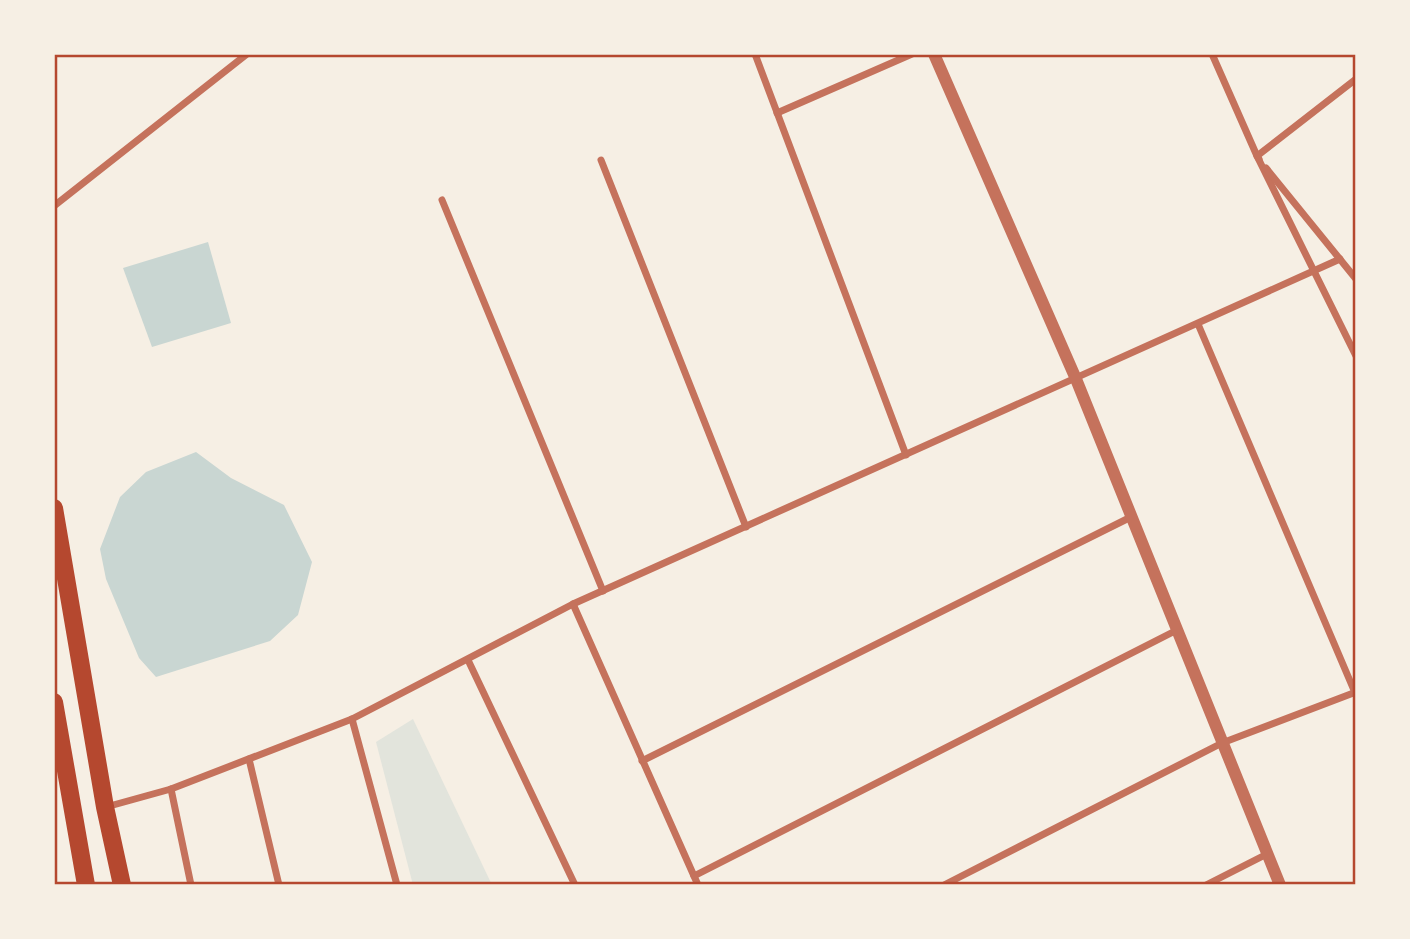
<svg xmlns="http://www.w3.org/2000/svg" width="1410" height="939" font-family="'Alegreya Sans',sans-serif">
  <rect width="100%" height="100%" fill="#f6efe4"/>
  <polygon fill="#e2e4dc" points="413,719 492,885 413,885 376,742"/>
  <g fill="#c9d6d2">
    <polygon points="208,242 231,323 152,347 123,268"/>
    <polygon points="196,452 231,478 284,505 312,562 298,615 270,641 156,677 139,658 106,579 100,549 120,497 146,472"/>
  </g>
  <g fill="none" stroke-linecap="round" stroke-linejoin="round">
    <g stroke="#c5725c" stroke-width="7">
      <polyline points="755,54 906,455"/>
      <polyline points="1212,54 1257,156 1356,356"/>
      <polyline points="777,113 912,54"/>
      <polyline points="1259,159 1257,156 1356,79"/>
      <polyline points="601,160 746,527"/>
      <polyline points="1266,168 1356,279"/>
      <polyline points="442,200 603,591"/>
      <polyline points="54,206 247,54"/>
      <polyline points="1198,324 1356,695"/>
      <polyline points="573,604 698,885"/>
      <polyline points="468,660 575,885"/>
      <polyline points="352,719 397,885"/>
      <polyline points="249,759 279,885"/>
      <polyline points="642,761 1131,517"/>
      <polyline points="171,789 191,885"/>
      <polyline points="106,807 171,789 352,719 573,604 1340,259"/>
      <polyline points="694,876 1177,630"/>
      <polyline points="944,885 1222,743 1356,692"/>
      <polyline points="1206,885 1267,854"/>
    </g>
    <polyline stroke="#c5725c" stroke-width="12" points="934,54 1076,379 1280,885"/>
    <g stroke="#b5482f" stroke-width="18">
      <polyline points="54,508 105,807 122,885"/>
      <polyline points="54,702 86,885"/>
    </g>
  </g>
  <rect width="1410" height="939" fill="none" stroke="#f6efe4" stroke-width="112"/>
  <rect x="56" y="56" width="1298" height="827" fill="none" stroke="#b5482f" stroke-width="2.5"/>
</svg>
